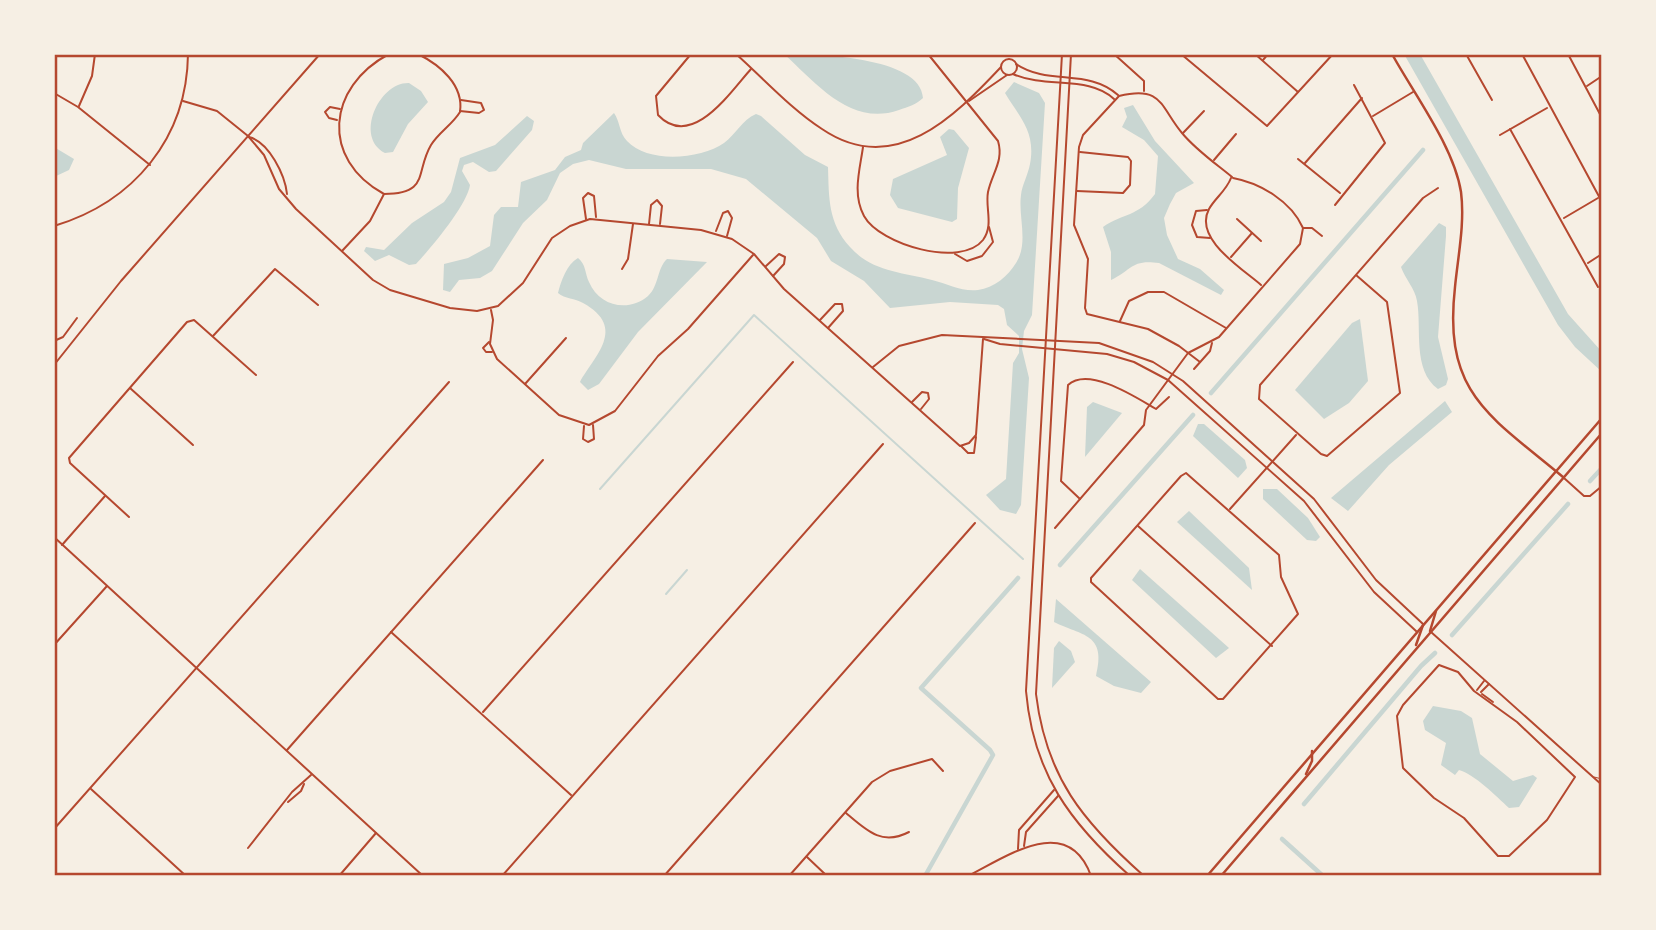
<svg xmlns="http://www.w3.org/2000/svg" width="1656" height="930" font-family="Figtree,sans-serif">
  <rect width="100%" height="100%" fill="#f6efe4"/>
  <g fill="#c9d6d2">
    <path d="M784,54C814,54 921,56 923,98C917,104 908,107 899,110C851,127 817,84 784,54Z"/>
    <polygon points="1404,54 1420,54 1568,314 1602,352 1602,372 1575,347 1558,325"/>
    <path d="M1014,82L1039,93L1045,103L1032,315L1024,331L1022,349L1029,378L1021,505L1016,514L1000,510L986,495L1006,479L1013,363L1019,353V336L1007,325L1004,309L998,305L950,302L890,308L864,281L831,261L817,238L746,179L711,169H626L589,160L573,164L560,173L547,200L523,223L492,271L480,278L459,280L450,292L443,290L444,264L468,258L490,246L494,215L501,207H518L521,182L555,170L565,157L581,150L583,143L614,113C620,121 619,133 627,141C648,164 701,159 724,143C736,134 742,120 756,114L761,116L805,155L828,167C829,198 828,223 850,247C872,272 902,272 932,280C948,284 962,292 978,290C994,288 1008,276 1016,263C1029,243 1018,217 1021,195C1022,185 1028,175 1030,164C1036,132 1020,118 1005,93Z"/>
    <path d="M409,83L421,91L428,102L408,124L393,152L385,153C354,137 379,82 409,83Z"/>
    <path d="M1133,105L1155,141L1194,183L1176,193L1170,204L1164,218L1167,235L1178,259L1200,269L1224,290L1221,295L1159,263C1131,259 1132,270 1111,280V252L1103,227C1123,213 1138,217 1155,194L1158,156L1144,140L1122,127L1127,117L1124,108Z"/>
    <path d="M527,116L534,121L532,130L496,171L489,172L473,162L464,165L462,171L470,185C467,205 431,248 416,264L409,265L389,255L375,261L364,251L366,247L384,250L412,223L444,202L451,192L460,158L495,145Z"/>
    <polygon points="949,129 954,130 969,148 958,188 957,219 952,222 898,208 890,195 893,179 947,155 940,137"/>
    <polygon points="54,147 74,159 69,170 54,177"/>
    <path d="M1439,223L1446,227V236L1438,337L1448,379L1446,385L1438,389C1412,370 1422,328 1417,301C1415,288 1405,279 1401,267Z"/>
    <path d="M578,258C586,264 585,274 589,282C599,306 628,313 648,296C659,286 657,268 667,259L707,262L638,332L599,384L588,390L580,382C594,356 628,328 583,303C575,298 565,299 558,293C561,281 567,264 578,258Z"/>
    <polygon points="1360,319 1368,381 1349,403 1324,419 1295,390 1352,323"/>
    <polygon points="1445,401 1452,412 1389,465 1348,511 1331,498"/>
    <polygon points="1093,402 1122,413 1085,457 1087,407"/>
    <polygon points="1198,424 1204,424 1245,460 1247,468 1238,478 1193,436"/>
    <polygon points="1263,489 1277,489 1308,518 1320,537 1316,541 1307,540 1263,499"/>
    <polygon points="1189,511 1249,568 1252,590 1177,522"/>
    <polygon points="1140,569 1229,648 1216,658 1132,580"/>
    <path d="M1056,599L1151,682L1141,693L1114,686L1096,676C1107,633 1082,636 1054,622Z"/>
    <polygon points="1059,641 1071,651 1075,662 1052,688 1054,648"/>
    <path d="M1433,706L1461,711L1472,718L1480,754L1513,781L1533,775L1537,778L1519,807L1509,808C1496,796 1474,774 1459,770L1455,775L1441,765L1446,743L1425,730L1423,721Z"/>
  </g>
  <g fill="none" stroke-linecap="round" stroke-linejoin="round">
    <g stroke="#c9d6d2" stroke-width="2">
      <polyline points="600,489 754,315 1023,559"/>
      <polyline points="666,594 687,570"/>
    </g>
    <g stroke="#c9d6d2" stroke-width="4.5">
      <polyline points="1211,393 1423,150"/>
      <polyline points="1590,481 1602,468"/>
      <polyline points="1060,565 1193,415"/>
      <polyline points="1452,635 1568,504"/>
      <polyline points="1304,804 1421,666 1435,653"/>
      <polyline points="1282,839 1323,876"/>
      <polyline points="925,876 993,755 990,750 921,688 1018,578"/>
    </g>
    <polyline stroke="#b5482f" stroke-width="1" points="1594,777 1602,779"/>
    <g stroke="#b5482f" stroke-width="2">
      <path d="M389,54C327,87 320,159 384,194C430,194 415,172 431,145C439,132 452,125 460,112C464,85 440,65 418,54"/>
      <path d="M691,54L656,96L658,115C692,151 731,91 751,69"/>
      <path d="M736,54C764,79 791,109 822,129C894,178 954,117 1001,67"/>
      <polyline points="1114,54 1144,81 1144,91"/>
      <polyline points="1181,54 1267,126 1333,54"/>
      <polyline points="1255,54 1298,92"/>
      <polyline points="1466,54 1492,100"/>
      <polyline points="1522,54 1602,202"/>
      <polyline points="1568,54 1602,118"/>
      <circle cx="1009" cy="67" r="8"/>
      <polyline points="1263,60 1268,54"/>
      <path d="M1016,64C1049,86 1088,68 1118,95"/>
      <path d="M1013,74C1046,89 1089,75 1114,99"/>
      <polyline points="1587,86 1602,76"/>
      <polyline points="54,93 78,107 150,165"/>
      <polyline points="183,101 217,111 248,136 264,155 279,189 296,209 373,280 390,290 450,308 477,311 498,306 523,283 552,238 570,226 590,219 701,230 732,239 754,254 784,289 960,446 969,443 976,435 983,339"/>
      <polyline points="969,101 1007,75"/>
      <polyline points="79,106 92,76 95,54"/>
      <polyline points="460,111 479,113 484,110 481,103 461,100"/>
      <polyline points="1373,116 1413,92"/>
      <polyline points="337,120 329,118 325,112 330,107 340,109"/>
      <polyline points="1510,129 1598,287"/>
      <polyline points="1183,133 1204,111"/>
      <polyline points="1500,135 1547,108"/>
      <path d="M249,137C269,142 285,175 287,194"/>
      <path d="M863,147C860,169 852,194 864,216C880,245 961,268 983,240C994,225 985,208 988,192C992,173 1004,161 998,141L928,54"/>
      <polyline points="1298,159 1340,193"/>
      <polyline points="1214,160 1236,134"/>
      <polyline points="1305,163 1362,98"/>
      <path d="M1231,178C1226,191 1215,198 1209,209C1193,239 1243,269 1261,285"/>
      <path d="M1233,178C1260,183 1291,201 1303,228H1312L1322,236"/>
      <polyline points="1077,191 1123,193 1130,185 1131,161 1128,157 1080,152"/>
      <polyline points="1335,205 1385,143 1354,85"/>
      <polyline points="1207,210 1196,211 1192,225 1197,237 1210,238"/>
      <polyline points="1564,218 1598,198"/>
      <polyline points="586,219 583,198 588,193 594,196 596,217"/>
      <polyline points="1237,219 1261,241"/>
      <polyline points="649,224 651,205 657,200 662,206 660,224"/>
      <path d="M54,226C134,202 187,138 188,54"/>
      <polyline points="716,231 723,213 728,211 732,218 727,236"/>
      <polyline points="342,251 370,221 384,194"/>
      <polyline points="955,254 967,261 982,256 993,242 989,227"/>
      <polyline points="1231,257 1252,233"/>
      <polyline points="1588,263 1602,254"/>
      <polyline points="766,266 779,254 785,257 784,264 773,276"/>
      <polyline points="622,269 628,259 633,224"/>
      <polyline points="1356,275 1387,302 1400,393 1327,456 1321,454 1259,399 1260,385 1423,198 1438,188"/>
      <polyline points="491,310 493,320 490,344 497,359 559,415 589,425 615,411 658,356 688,329 753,255"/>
      <polyline points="820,320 835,304 842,304 843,311 828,328"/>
      <polyline points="1120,321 1129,301 1148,292 1164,292 1226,328"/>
      <polyline points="213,336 275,269 318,305"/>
      <polyline points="984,339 1000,344 1107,354 1134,362 1168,380 1304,501 1374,592 1416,631"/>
      <polyline points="54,341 63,337 77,318"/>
      <polyline points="489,342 483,348 486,352 492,352"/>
      <path d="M1200,362L1179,346L1148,329L1087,314L1085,308L1088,259L1074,225L1079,147L1083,135L1119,96C1163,85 1160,107 1182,133C1196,150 1215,163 1232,177"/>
      <polyline points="873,367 899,346 942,335 1099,343 1153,362 1183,381 1314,499 1376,580 1423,624"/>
      <polyline points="1194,369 1210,351 1212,343"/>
      <polyline points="525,384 566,338"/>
      <polyline points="130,388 193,445"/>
      <polyline points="912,402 922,392 928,393 929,399 921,409"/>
      <polyline points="584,426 583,439 588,442 594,439 593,425"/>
      <polyline points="961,446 968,453 974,453 976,437"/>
      <polygon points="1186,473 1279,555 1281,577 1298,614 1223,699 1218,699 1091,582 1091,578 1181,476"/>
      <polyline points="1564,478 1584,496 1590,496 1602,486"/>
      <path d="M1080,499L1061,481L1068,385C1089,366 1137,398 1156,409L1169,397"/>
      <polyline points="1230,509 1296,435"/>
      <polyline points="129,517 70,463 69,458 187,322 194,320 256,375"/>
      <polyline points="1138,526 1272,646"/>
      <polyline points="1055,528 1144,425 1146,410 1188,353 1219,337 1300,244 1303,228"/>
      <polyline points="62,545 105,496"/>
      <polyline points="391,632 571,795"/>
      <polyline points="1431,632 1602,785"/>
      <polyline points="54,645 107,586"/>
      <polygon points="1439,665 1458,672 1474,691 1517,722 1575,777 1547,820 1509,856 1498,856 1464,818 1434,798 1403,768 1397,716 1403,705"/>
      <polyline points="1477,690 1484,681"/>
      <polyline points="1481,692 1489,684"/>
      <polyline points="1482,694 1493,702"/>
      <polyline points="483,712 793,362"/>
      <polyline points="287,750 543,460"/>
      <polyline points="91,789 186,876"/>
      <polyline points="288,802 301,791 304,784"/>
      <path d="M846,813C867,831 882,846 909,832"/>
      <polyline points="54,829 449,382"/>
      <polyline points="1024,846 1026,832 1058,796"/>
      <polyline points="248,848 292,792 311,775"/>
      <polyline points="1018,849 1019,830 1054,790"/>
      <polyline points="807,857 827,876"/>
      <polyline points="339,876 376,833"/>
      <polyline points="502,876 883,444"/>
      <polyline points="664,876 975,523"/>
      <polyline points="789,876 872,782 890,771 932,759 943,771"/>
      <path d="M968,876C1006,857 1068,812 1091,876"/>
    </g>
    <g stroke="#b5482f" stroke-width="2">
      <path d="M1062,54L1026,691C1033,773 1070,823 1130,876"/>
      <path d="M1071,54L1036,694C1046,777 1083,822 1144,876"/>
      <polyline points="54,365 121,281 320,54"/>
      <polyline points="54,537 423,876"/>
    </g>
    <path stroke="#b5482f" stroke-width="2.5" d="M1392,54C1414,94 1454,147 1461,192C1465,223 1458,256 1455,287C1443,394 1489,415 1563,477"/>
    <g stroke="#b5482f" stroke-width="2.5">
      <polyline points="1430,631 1436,611"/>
      <polyline points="1416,645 1423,625"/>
      <polyline points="1306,774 1312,761 1312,751"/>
      <polyline points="1207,876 1602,418"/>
      <polyline points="1221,876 1602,433"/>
    </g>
  </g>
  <rect width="1656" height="930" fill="none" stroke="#f6efe4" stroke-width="112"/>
  <rect x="56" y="56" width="1544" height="818" fill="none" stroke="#b5482f" stroke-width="2.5"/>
</svg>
